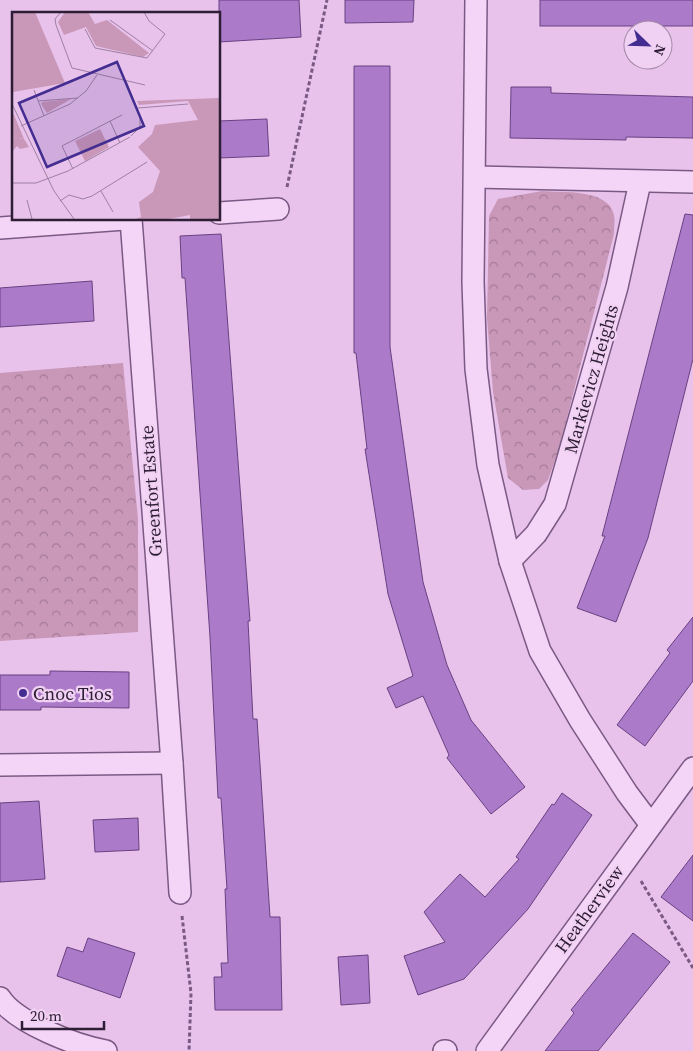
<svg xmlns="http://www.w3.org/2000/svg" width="693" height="1051" font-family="'Source Serif 4',serif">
  <defs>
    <pattern id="park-crowns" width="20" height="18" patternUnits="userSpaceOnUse" patternTransform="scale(1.25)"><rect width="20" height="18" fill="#c997b8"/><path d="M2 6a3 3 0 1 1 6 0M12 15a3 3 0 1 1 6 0" fill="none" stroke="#a47b96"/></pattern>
  </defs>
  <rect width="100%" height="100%" fill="#e8c2eb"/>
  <g fill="url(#park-crowns)">
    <path d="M542,191C562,193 608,188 614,215C615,221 614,228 614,234L559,449L548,480L539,489L523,490L508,478L493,392L487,318L489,216L498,199Z"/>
    <polygon points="123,363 138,519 138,632 0,641 0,373"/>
  </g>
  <g fill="#ab7ac8" stroke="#694182">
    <polygon points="219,0 299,0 301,37 219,42"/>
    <polygon points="345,0 414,0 413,22 345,23"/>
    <rect x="540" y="0" width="153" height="26"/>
    <polygon points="354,66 390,66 390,347 423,582 447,665 471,720 525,787 491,814 447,758 449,755 423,696 396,708 387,688 413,676 388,594 365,449 367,449 356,353 354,353"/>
    <polygon points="511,87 551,87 551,93 693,97 693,138 626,137 626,140 510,138"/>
    <polygon points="267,119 269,156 219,158 219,121"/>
    <polygon points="685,214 693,215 693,359 648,538 616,622 577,608 605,536 602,536"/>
    <polygon points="221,234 250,621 248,621 253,719 257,719 270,917 280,917 282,1010 215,1010 214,977 222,977 221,963 228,963 225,889 227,889 221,798 218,798 210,637 185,278 182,278 180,236"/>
    <polygon points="92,281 94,321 0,327 0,288"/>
    <polygon points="693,617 693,681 645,746 617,725 670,653 667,650"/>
    <polygon points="50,671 129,672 129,708 41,707 41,710 0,710 0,675 50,675"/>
    <polygon points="562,793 592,815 528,909 464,979 418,995 404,956 445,942 424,912 460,874 485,897 519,859 516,857 552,804 554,805"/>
    <polygon points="39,801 45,879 0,882 0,803"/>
    <polygon points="138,818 139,850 95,852 93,820"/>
    <polygon points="693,855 693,921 661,897"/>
    <polygon points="633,933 670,962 598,1051 545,1051 574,1013 571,1010"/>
    <polygon points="88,938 135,953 120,998 57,976 67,947 83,952"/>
    <polygon points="368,955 370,1003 341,1005 338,957"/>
  </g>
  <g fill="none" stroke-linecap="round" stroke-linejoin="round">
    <g stroke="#7a5a84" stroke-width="24">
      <g id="minor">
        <polyline points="476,0 473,282 476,369 488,465 510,561 540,651 580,720 627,793 651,825"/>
        <polyline points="475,177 693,182"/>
        <polyline points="219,213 278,209"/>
        <polyline points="131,219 172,763 180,893"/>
        <polyline points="0,228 125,219"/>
        <polyline points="510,561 536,534 555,504 617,287 640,182"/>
        <polyline points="0,765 172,763"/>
        <path d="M0,998C16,1023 77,1046 106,1051"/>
        <polyline points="444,1051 446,1051"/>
        <polyline points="487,1051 693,768"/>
      </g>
    </g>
    <g stroke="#7a5a84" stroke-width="3" stroke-dasharray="4 2.5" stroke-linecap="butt">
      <polyline points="287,187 327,0"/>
      <polyline points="641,881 693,968"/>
      <polyline points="182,916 191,993 189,1051"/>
    </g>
    <use href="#minor" stroke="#f4d5f7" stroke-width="21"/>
  </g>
  <circle fill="#432d90" stroke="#f1d1f3" stroke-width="2" cx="23" cy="693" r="5"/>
  <g text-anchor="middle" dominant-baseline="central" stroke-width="4.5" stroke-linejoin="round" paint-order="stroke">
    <g font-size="18" fill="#2e1e35" stroke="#f1d1f3">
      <text transform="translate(591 379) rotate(-74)">Markievicz Heights</text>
      <text transform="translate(151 491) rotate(-94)">Greenfort Estate</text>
      <text transform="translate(589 909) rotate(-54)">Heatherview</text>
    </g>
    <g font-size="18" fill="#2e1e35" stroke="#f1d1f3" text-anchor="start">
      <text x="33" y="693">Cnoc Tios</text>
    </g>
  </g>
  <g transform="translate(12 12)">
    <rect width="208" height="208" fill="#e8c2eb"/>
    <path d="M207,86V207H178V203L157,207H124L129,205L127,190L141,180L148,159L126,135L140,122L143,113L186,108L176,89L127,93L125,89ZM0,98L12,127L0,125Z" fill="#c997b8"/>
    <path d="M53,0H76L83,12L95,8L137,41L131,45L84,34L74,15L52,23L46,10ZM59,87L35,101L29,92L30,90ZM88,117L97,135L73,149L63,129ZM0,125L12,127L17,135L8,137L5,134L0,140Z" fill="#c997b8"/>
    <path d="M0,0H23L53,71L1,80Z" fill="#c997b8"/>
    <path fill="none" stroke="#9e80a2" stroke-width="1" d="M49,0L43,7L44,13L60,56L133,73M98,8L141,39M73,17L83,36L135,46L153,22L137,9L132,0M114,69L128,104V115L119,124M22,78L32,104M26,89L66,86M0,92L42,179L62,207M126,96L176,92M98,109L108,131M9,114L58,92L74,79L85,63M61,157L50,134L110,103M0,171H24L56,159L118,125M89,179L101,200M15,188L20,207M48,189L57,183L71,187L80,184L135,150"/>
    <path fill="#432d90" fill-opacity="0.15" stroke="#432d90" stroke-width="2.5" d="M105,50L132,114L35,155L7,91Z"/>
    <rect width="208" height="208" fill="none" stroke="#2e1e35" stroke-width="2.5"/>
  </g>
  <g transform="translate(648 45) rotate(113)"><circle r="24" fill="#f1d1f3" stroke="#a389a7"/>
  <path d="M0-4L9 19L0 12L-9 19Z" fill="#432d90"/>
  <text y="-8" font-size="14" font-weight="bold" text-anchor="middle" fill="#2e1e35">N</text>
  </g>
  <path d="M22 1021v8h82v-8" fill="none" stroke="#2e1e35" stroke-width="2.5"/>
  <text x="30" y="1021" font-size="15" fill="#2e1e35" stroke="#f1d1f3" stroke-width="4" paint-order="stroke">20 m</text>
</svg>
